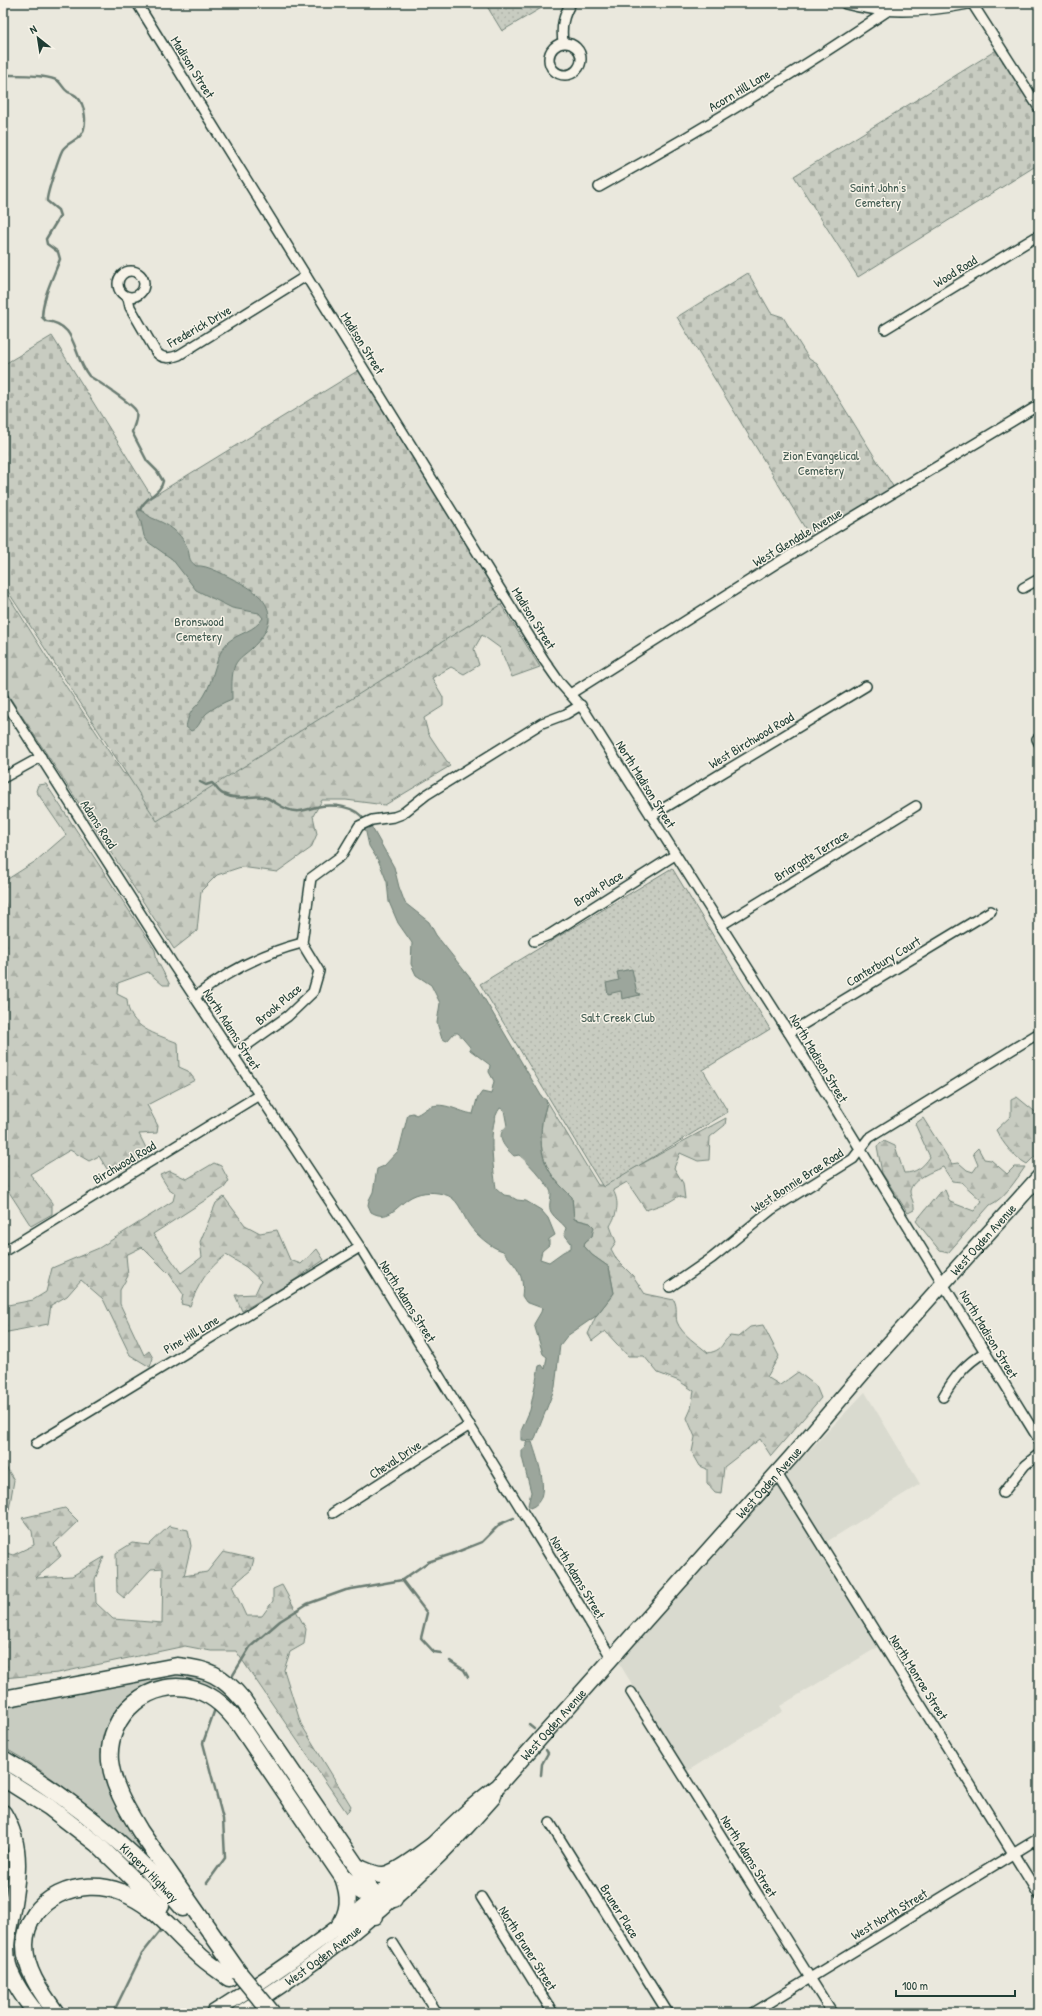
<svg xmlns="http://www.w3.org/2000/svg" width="1042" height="2016" font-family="'Patrick Hand',sans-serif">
  <defs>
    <pattern id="forest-firs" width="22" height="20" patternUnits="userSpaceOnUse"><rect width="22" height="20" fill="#c8ccc1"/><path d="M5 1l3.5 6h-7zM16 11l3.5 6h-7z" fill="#abb0a6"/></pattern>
    <pattern id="cemetery-stones" width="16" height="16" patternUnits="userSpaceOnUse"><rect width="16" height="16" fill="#c8ccc1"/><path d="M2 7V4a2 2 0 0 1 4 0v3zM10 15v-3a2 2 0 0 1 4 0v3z" fill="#abb0a6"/></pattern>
    <pattern id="park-dots" width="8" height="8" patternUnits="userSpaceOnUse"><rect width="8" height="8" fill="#c8ccc1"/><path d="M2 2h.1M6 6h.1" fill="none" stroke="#abb0a6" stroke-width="1.8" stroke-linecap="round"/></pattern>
  </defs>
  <rect width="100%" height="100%" fill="#eae8dd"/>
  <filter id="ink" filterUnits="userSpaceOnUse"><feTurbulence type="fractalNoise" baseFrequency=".025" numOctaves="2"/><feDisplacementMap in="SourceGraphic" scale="8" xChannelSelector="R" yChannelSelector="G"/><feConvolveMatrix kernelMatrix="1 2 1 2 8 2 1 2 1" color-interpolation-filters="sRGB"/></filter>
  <g filter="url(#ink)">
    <g fill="#d9dacf">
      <polygon points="865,1392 920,1484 823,1544 783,1478"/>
      <polygon points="777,1483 878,1647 780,1706 783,1711 686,1772 619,1663"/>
    </g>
    <g fill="#c8ccc1" stroke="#74847a">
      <path d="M193,1673L230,1691L300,1793L296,1797L230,1703L151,1685L105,1745L147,1850L145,1855C100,1815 55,1776 3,1747V1706L151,1675Z"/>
      <polygon points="307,1811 313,1812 357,1878 355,1881"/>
    </g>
    <g fill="url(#forest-firs)" stroke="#74847a">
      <polygon points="4,589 48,659 123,773 157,785 500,603 540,667 512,677 500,648 482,635 474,649 479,665 464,674 451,667 432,678 443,697 443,706 424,718 428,733 450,766 385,805 346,800 322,800 313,816 317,834 311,848 277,872 241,867 217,875 201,891 197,931 174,949 3,687"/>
      <path d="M46,784L155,950L157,960L170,985H163L148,972L118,983L117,994L127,999C128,1028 156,1034 178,1043L179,1067L188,1071L195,1080L147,1105L158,1126L157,1133L139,1134L149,1154L120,1170L107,1169L99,1156L89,1161L70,1150L30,1174L52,1203V1214L31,1226L9,1192L3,1195V882L36,861L66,835L36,791L38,785Z"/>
      <path d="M1017,1097L1039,1115V1152L1027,1164C1013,1156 1004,1145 996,1130L1011,1116V1100Z"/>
      <path d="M547,1101L598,1185H603L726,1118L725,1125L710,1137L709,1160L698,1161L680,1153L674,1168L683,1183L685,1199L679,1196L669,1202L646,1210L627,1182L613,1190C620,1203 617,1214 610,1226L616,1242L611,1249L617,1260L633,1276L645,1294L674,1300C678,1308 675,1315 677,1322C682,1335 698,1344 708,1353C724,1350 720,1344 730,1336L738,1337L750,1327L763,1325L779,1356L767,1377L780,1385L798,1372L816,1386L821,1398L771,1456L760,1439L724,1467L721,1493L715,1492L707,1483V1469L700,1466L692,1452L695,1437L687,1418L691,1409L694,1391L679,1381L658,1373L644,1356H628L605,1331L592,1341L588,1334L596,1316L614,1293L609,1267L592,1255L584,1246L585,1242L592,1236L590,1223L574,1219L572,1197C546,1173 538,1157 542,1122C543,1115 546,1108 547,1101Z"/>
      <path d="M923,1118L952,1164L959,1163L967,1170L973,1172L978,1165L973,1153L978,1148L984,1159L991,1160L1007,1174L1014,1167H1025C1016,1180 1004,1199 990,1205L948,1253L940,1251L916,1221L938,1194L945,1190L950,1202L974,1211L982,1201L961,1182L952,1181L943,1167C933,1171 912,1179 910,1191C910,1197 915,1203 914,1210L908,1213L882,1173L877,1146L884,1141L895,1146L904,1173C916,1173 923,1167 930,1157L915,1124Z"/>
      <path d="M214,1163L221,1166L229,1181L224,1188L153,1234L181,1273L202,1257L200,1242L216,1203L224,1197L245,1225L260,1233L277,1230L290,1260L301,1264L317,1249L324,1260L290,1283L242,1311L235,1295L255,1294L261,1281L246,1267L226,1255C208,1268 197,1286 190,1306L181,1304L183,1294L170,1275L142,1247L126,1255L128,1276L120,1290V1304L144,1355L149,1351L153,1358L150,1367L130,1355L103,1299L81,1280L67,1296L51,1305L48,1324L3,1333V1306L33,1300L46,1292L52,1268L99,1248L173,1201L175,1193L168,1188L160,1175L170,1171L187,1179Z"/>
      <polygon points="3,1467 6,1467 14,1480 9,1510 3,1521"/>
      <polygon points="65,1508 78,1521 54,1544 61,1556 36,1578 72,1576 104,1557 95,1579 96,1603 113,1619 162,1623 163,1568 151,1569 124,1598 117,1592 116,1553 132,1543 149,1545 169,1526 188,1530 191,1546 184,1576 207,1572 223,1552 254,1559 251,1570 232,1586 246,1616 262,1616 273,1601 273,1589 282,1585 306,1629 304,1644 290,1652 284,1670 301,1724 351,1806 347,1813 236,1651 211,1651 185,1646 58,1673 3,1678 3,1552 13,1555 34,1545 32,1531 22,1518"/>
    </g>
    <g fill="url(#cemetery-stones)" stroke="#74847a">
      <polygon points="998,49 1039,115 1039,164 858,277 794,176"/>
      <polygon points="748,273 771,313 783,317 809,359 817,364 894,488 811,538 677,317"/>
      <polygon points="52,336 152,497 359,370 504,603 157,821 7,590 3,592 3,365"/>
    </g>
    <g fill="url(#park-dots)" stroke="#74847a">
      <polygon points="485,3 550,3 502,31"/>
      <polygon points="855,3 957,3 906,9"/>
      <polygon points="672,868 770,1029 703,1070 728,1112 603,1187 480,984"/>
    </g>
    <g fill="#9ca69c" stroke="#6a7c72" fill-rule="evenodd">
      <path d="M138,510C144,510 146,515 152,518C167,524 180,531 187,547C191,557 187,559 196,566C207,564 228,577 239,582C272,599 280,621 252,648C246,654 239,657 235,665C231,674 232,689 232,699C222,703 215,707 207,713C200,719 200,728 191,731L186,727C190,707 195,710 204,696C214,681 215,654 228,642C239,633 255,631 263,618L259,613L232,608L196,590L172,559L148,542L144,536L141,522L137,512Z"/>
      <path d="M371,826L394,867L399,887L405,903L429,922L436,935L478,988L542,1097L547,1101C546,1108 543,1115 542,1122C538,1157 546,1173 572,1197L574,1219L590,1223L594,1227L592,1236L585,1242L584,1246L592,1255L609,1267L614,1293L596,1316L567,1336L560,1345L555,1387L534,1441L521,1440V1431L530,1410L539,1366L542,1365L545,1369L547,1357L543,1354L534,1324L541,1312L542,1308L526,1302L522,1296C525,1274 516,1267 503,1251C491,1248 475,1234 468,1223C461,1211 458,1197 443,1194C431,1191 418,1192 408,1199C395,1208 388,1222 371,1212L368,1205L369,1200L373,1192L377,1169L384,1166L399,1150L408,1114L413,1113L416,1115C421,1113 425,1109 429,1107C444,1101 459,1112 473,1114L477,1099L482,1092L491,1094L494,1081L489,1072L490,1065L470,1050V1047L458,1033H454L447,1041L442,1039L437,1023L440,1003L431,985L416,975L411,964L412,943L398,923L389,902L387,882L379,862L369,846L365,828ZM500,1108L504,1110L507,1126C494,1136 505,1148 514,1156L519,1155C526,1160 550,1186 551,1193C551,1200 548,1206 551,1212C555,1219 562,1222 566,1228L564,1234L571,1243V1248L563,1252L549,1262L540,1259L542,1251L549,1245V1239L555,1235L548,1218L541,1210L526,1201L517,1200L510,1196L504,1195L496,1188C493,1167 487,1125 500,1108Z"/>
      <polygon points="632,969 637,993 639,993 640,995 622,999 621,991 608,994 606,983 619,980 617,972"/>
      <path d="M526,1442H532C537,1459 554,1500 530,1508L528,1505L531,1492L522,1457V1450L526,1446Z"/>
    </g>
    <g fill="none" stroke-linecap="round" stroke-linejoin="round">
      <g stroke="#6a7c72" stroke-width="2.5">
        <path d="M3,75C16,75 47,74 58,81C62,84 63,89 68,92C70,93 74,94 76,96C86,104 88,127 80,136C75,141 68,143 63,149C60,153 46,196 47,201L58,210L60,216L46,239L47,244L58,252L60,259C53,278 43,295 42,317L46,321C78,324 72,355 89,376C96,380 134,405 136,411C138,418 134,425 132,432L147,461L157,471L163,481C161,494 144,497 140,510"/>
        <path d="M200,782L206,785L212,783C216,786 218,792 223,794C240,802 255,793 267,798C276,802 285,811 295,811C302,812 308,809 316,807C332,804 356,805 365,821"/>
        <polyline points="402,1580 427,1613 421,1638 434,1652 441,1653"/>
        <polyline points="450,1661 464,1670 468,1677"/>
        <polyline points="233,1675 250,1647 280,1621 307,1604 346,1590 402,1580 428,1562 452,1554 482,1542 500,1524 514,1518"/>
        <polyline points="529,1725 534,1729"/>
        <polyline points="541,1775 542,1764 548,1753 546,1750"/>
        <polyline points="207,1883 225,1858 223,1819 203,1743 215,1709"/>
        <polyline points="113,2013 142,1954 162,1929"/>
      </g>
      <g stroke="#1f3d34" stroke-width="12">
        <g id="minor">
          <polyline points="137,3 544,660 560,683 584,710 789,1033 1039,1440"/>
          <polyline points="972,3 1039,108"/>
          <path d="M563,42C561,27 563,16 571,3"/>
          <circle cx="565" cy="59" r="16"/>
          <path d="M599,187C698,132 795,73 889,10"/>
          <circle cx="131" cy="284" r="13"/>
          <path d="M128,298L130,307L156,352C163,360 171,358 179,355L306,276"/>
          <polyline points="885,329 1039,235"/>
          <polyline points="1023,588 1039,579"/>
          <polyline points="570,694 777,563 1039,405"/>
          <polyline points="3,698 172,963 360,1247 553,1561 612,1659"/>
          <polyline points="1037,739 1039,743"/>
          <polyline points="3,778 41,757"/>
          <polyline points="651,816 866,686"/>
          <polyline points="720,926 916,806"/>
          <polyline points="534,941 549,935 675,855"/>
          <polyline points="302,943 311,878 341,856 359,826 372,820 394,817 402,814 426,795 542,723 566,714 581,705"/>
          <path d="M196,996C228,971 263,953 302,943L319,971L313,992L288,1016L233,1055"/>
          <polyline points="789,1033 991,911"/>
          <polyline points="3,1252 259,1095"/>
          <polyline points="670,1287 712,1258 771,1210 853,1159 869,1138 1039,1033"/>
          <path d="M943,1397C954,1378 965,1364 985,1352"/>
          <polyline points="36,1444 360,1247"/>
          <polyline points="776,1472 1039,1895"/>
          <polyline points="1003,1493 1025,1465 1039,1454"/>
          <polyline points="333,1513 470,1425"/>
          <polyline points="631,1692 832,2013"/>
          <polyline points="550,1823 668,2013"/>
          <polyline points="481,1897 553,2013"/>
          <polyline points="393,1943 437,2013"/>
          <polyline points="753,2013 1039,1838"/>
        </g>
      </g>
      <g stroke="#1f3d34" stroke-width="14">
        <path id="tertiary" d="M846,3C886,14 928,11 968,3"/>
      </g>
      <g stroke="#1f3d34" stroke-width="17">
        <g id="primary">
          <path id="s1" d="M213,2013C276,1973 337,1931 392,1883C428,1851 459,1814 498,1786L792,1456L875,1359L1039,1177"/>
          <path id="s2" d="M240,2013C334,1953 420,1883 493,1798L495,1792"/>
        </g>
      </g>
      <g stroke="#1f3d34" stroke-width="19">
        <g id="motorway">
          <path d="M3,1699L177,1666C209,1669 222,1675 243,1700L357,1867C367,1883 376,1895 375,1916"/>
          <path id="s3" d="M3,1759C71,1798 132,1848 183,1908"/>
          <polyline points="3,1778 49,1807 97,1844 161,1906"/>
          <path d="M3,1813C24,1847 17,1882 10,1920C7,1935 4,1950 8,1965C13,1983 25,1999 36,2013"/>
          <path d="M357,1867C365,1870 375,1876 384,1875C398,1873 420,1854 432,1846"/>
          <path d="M338,1928C350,1911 350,1897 343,1877"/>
          <path d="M239,1973L140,1831C127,1809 113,1787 110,1761C106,1714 151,1676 196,1690C215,1696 227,1709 239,1724L342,1876C358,1891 371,1901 394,1899"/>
          <path d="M56,2013C42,1993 25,1971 25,1945C26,1897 81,1876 121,1892C158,1907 170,1930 198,1954C207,1963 219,1970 229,1978"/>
        </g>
      </g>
      <use href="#minor" stroke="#f7f3e8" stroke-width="9"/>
      <use href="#tertiary" stroke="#f7f3e8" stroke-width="11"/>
      <use href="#primary" stroke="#f7f3e8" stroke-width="14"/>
      <use href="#motorway" stroke="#f7f3e8" stroke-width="16"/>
      <g stroke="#1f3d34" stroke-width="19" stroke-linecap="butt">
        <polyline id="motorway-bridge" points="239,1973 272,2013"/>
      </g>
      <use href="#motorway-bridge" stroke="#f7f3e8" stroke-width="16"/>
    </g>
  </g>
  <g text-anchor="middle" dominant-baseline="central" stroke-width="3" stroke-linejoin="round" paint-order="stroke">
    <g font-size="13" fill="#1f3d34" stroke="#f7f3e8">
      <text transform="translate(193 67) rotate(58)">Madison Street</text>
      <text transform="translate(739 90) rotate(-31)">Acorn Hill Lane</text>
      <text transform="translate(955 271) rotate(-32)">Wood Road</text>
      <text transform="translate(199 326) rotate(-30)">Frederick Drive</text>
      <text transform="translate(363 343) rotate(58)">Madison Street</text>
      <text transform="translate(797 537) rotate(-31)">West Glendale Avenue</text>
      <text transform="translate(534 618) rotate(58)">Madison Street</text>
      <text transform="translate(751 740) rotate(-31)">West Birchwood Road</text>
      <text transform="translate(646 784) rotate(58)">North Madison Street</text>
      <text transform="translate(99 824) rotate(57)">Adams Road</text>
      <text transform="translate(811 855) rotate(-32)">Briargate Terrace</text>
      <text transform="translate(598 888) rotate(-32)">Brook Place</text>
      <text transform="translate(883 961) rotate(-31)">Canterbury Court</text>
      <text transform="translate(278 1004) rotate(-40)">Brook Place</text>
      <text transform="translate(232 1029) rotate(57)">North Adams Street</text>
      <text transform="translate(819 1058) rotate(59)">North Madison Street</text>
      <text transform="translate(124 1162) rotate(-31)">Birchwood Road</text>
      <text transform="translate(797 1180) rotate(-33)">West Bonnie Brae Road</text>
      <text stroke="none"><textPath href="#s1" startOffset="1096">West Ogden Avenue</textPath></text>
      <text transform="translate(408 1301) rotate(58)">North Adams Street</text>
      <text transform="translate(191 1334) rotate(-31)">Pine Hill Lane</text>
      <text transform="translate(989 1334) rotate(59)">North Madison Street</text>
      <text transform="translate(395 1459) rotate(-33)">Cheval Drive</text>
      <text stroke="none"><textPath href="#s1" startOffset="772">West Ogden Avenue</textPath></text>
      <text transform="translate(578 1577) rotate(59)">North Adams Street</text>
      <text transform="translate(919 1677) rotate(58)">North Monroe Street</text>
      <text stroke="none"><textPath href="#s1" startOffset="448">West Ogden Avenue</textPath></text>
      <text transform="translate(749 1856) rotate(58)">North Adams Street</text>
      <text stroke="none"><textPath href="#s3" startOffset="186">Kingery Highway</textPath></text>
      <text transform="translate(620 1911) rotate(58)">Bruner Place</text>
      <text transform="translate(889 1914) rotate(-31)">West North Street</text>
      <text transform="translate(528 1948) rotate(58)">North Bruner Street</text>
      <text stroke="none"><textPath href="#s2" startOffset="101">West Ogden Avenue</textPath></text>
    </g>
    <g font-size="13" fill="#415a50" stroke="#f7f3e8">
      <text x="878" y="187">Saint John's<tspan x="878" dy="15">Cemetery</tspan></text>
      <text x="821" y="455">Zion Evangelical<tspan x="821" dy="15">Cemetery</tspan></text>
      <text x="199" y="621">Bronswood<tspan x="199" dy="15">Cemetery</tspan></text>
      <text x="618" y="1017">Salt Creek Club</text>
    </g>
  </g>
  <rect width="1042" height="2016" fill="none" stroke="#f7f3e8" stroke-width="16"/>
  <rect x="8" y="8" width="1026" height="2000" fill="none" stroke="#1f3d34" stroke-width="1.5" filter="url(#ink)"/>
  <g transform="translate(38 38) rotate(330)" stroke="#f7f3e8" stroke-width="3" paint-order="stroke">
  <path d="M0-3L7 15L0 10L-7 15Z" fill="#1f3d34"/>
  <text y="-6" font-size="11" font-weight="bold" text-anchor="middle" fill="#1f3d34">N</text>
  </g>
  <path d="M896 1990v6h119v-6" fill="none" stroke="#1f3d34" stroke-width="2"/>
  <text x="902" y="1990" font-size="12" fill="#1f3d34" stroke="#f7f3e8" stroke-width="3" paint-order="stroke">100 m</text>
</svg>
